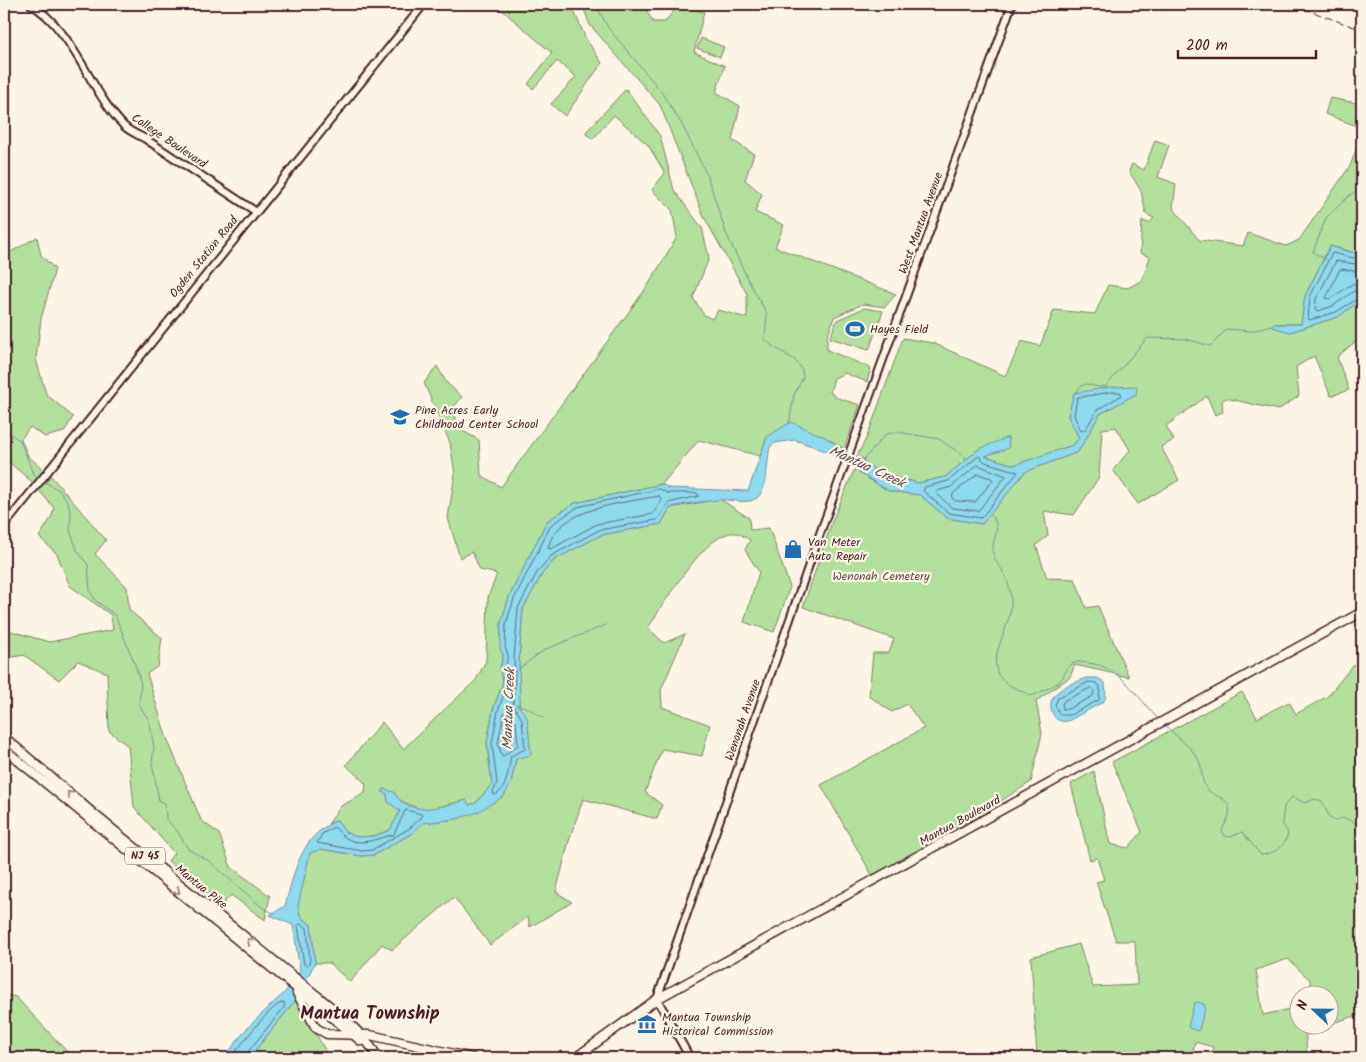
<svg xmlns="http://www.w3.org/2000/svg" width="1366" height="1062" font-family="Kalam,sans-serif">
  <rect width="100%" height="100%" fill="#fcf5e5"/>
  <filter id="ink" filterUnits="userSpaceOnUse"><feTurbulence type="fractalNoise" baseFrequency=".02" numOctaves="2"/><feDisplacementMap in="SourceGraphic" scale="10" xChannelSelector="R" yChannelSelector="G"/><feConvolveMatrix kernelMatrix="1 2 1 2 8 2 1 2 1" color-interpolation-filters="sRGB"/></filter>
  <g filter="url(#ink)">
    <g fill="#b4e09d" stroke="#7f8064">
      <polygon points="495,4 571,4 586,39 602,63 565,116 551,104 576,77 557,61 533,89 528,84 552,53"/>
      <polygon points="582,4 643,4 653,22 665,22 679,4 704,12 694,52 725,66 716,92 740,106 732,140 754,154 745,180 762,194 755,212 784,225 775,247 896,294 885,307 863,304 834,317 827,338 827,350 871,368 867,382 845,373 834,378 830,392 837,398 860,405 844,449 825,437 767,437 760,456 699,440 662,484 575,503 547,521 509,597 501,623 503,655 500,670 503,682 493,710 487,743 492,784 476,803 469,805 466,800 430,809 419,809 387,794 388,802 401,811 390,830 374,836 357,837 345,832 337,820 328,824 341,806 365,793 366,784 346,765 382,722 403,749 476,680 486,661 488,597 497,574 480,570 472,552 460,558 448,518 455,474 450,443 424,383 437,366 446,382 462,397 453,408 459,429 479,440 481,475 501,487 647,287 677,237 672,210 652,190 665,173 648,145 614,115 593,139 585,133 626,89 660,136 674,190 702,228 709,258 693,298 704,315 712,319 718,310 747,318 747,294 704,217 660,105 590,25"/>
      <polygon points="701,38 724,47 720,57 697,48"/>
      <polygon points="1330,98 1362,104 1362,128 1325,114"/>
      <polygon points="1362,135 1362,252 1358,254 1330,246 1305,296 1301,324 1273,324 1290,332 1338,317 1362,299 1362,336 1337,357 1349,390 1331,396 1314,356 1296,367 1299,396 1278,410 1226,398 1222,401 1223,412 1215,415 1207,396 1166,426 1174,440 1161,447 1179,480 1138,504 1113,470 1130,450 1116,427 1102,429 1099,477 1074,515 1044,511 1048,536 1036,545 1047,578 1075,579 1086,608 1098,606 1129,677 1075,665 1070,677 1036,701 1042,733 1031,782 927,847 872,875 821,785 924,728 907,704 892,712 869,696 873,653 889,653 894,639 803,607 833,519 856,466 859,473 889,491 920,495 947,518 982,524 1025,472 1078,452 1100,414 1136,394 1074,393 1068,416 1079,438 1073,445 1014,465 984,456 1008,448 1008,438 979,449 945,477 918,483 882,474 865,464 863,459 857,456 867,437 903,338 933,343 1005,376 1022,341 1040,346 1054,310 1095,314 1108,285 1128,288 1142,280 1150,257 1140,253 1142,221 1149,223 1154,218 1146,214 1141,191 1129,171 1132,164 1144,170 1155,140 1169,145 1158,177 1176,184 1173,208 1199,240 1243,246 1248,233 1286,246 1299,240 1350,166"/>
      <polygon points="37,237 41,255 55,269 41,319 36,359 46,394 73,417 64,432 45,437 30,427 21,439 28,456 50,475 106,540 95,554 127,587 129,610 162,638 158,666 147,674 166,736 201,820 219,834 231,867 270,896 265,920 231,895 222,905 168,861 174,853 134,807 128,746 109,731 107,673 78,661 59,680 24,655 8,658 4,656 4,629 49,642 113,630 111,615 70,586 57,554 39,537 51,518 54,508 31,481 4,458 4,256"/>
      <polygon points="864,308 883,311 869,350 830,338 837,320"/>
      <path d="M720,499L749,518L750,530L769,528L790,587L774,632L744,622L759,572L745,550L750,540C746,538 740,533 736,533C706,529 663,606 648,628L664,643L685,634L661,690L662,707L710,725L702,756L662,749L645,792L662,805L657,819L583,799L569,841L556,892L572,902L530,927L528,917L490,945L454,897L392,950L382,944L350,982L329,963H315L311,925L301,917L297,906L310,853L321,849L362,856L374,855L414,832L423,823L457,819L511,783L516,759L519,708V659L523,609L542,574L554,560L601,535L661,524L670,508Z"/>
      <polygon points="1362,661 1362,1014 1329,1024 1328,994 1311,994 1310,980 1288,959 1256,970 1263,1015 1298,1007 1298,1024 1305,1025 1307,1058 1211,1058 1213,1047 1195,1042 1191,1058 1037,1058 1031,957 1079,944 1093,987 1137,985 1135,941 1116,941 1096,882 1104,880 1097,858 1090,860 1071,784 1094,771 1110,844 1128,848 1142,832 1112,762 1242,692 1257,718 1289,702 1296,714 1328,696 1353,665"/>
      <polygon points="4,994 16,997 73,1058 13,1058 4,1052"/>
      <polygon points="295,1001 300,1005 326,1052 323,1058 249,1058"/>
    </g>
    <g fill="#8dd9ed" stroke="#728f9f">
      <polygon points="1330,246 1358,254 1362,252 1362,299 1338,317 1290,332 1272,327 1272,324 1301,324 1305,296"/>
      <path d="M1137,386L1136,394L1100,414L1078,452L1025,472L982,524L947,518L920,495L889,491L859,473L854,461L795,440L775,443L770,447C767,460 768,483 761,493C753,508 730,498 717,500C702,502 685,503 670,508L661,524L601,535L554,560L542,574L523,609L519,659L520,701L518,705L527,717L531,755L516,759L511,783L504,796L478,812L457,819L423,823L414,832L374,855L362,856L321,849L310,853L298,906L301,917L311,925L315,963L295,1001L249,1058H224L247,1028L286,991L300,971L293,925L270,915L285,906C295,870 300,837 337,820L345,832L357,837L374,836L390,830L400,811L388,802L387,794L382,792L384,789L394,792C408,819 443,806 466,800L469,805L476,803L492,784L487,743L493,710L503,682L500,670L503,655L500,649L501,623L509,597L547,521L575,503L662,484L668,488L748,491L767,437L791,422L825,437L882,474L918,483L945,477L979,449L1008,437L1009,448L985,456L1014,465L1073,445L1079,438L1068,416L1074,393L1111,387Z"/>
      <path d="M1087,678H1098L1105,683L1106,697L1103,702L1068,721C1062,722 1057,721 1054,716C1041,693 1070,684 1087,678Z"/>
      <polygon points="1197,1002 1204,1004 1205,1008 1199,1030 1196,1031 1188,1027 1194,1003"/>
    </g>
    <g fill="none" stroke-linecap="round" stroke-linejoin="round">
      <g stroke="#656979" stroke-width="1">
        <polyline points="1362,258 1358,259 1332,253 1310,297 1308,319 1310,320 1336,312 1362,296"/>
        <polyline points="1362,265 1336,261 1316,299 1315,310 1318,311 1333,306 1354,291 1362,289"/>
        <polyline points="1362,272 1340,269 1326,298 1330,299 1352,284 1362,282"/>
        <polygon points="1111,392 1120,392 1122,395 1097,410 1085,430 1081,431 1074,415 1077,398"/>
        <polygon points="979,456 985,462 1018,472 981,518 949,513 923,491 925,487 948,481"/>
        <polygon points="978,465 1006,476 978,511 952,508 937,494 937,491 951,487"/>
        <polygon points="978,474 991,478 993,480 975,502 956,501 952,498 953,494"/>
        <path d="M660,489L667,493H697L699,496L668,503L657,520L599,530L551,556L538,571L518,608L514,659L515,674L513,705L522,719L525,749L511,756C508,768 508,791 494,795L493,792L497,783L492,743L498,711L508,682L505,670L508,655L505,647L506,624L514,599L551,525L578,507Z"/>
        <path d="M659,496L662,500L653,514L597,524L551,549L548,548C557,507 625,503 659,496Z"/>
        <polygon points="1089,682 1096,683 1100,686 1099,700 1070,715 1060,715 1055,705 1058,698"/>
        <polygon points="1091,688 1094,690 1093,696 1068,709 1063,709 1062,704 1064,701"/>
        <polygon points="507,711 516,722 518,745 502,757 498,743 504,713"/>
        <path d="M406,810L421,814L422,817L410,828L372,850L362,851L317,843L322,834L334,827C338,829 339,833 342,835C358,849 376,838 393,835Z"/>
        <polygon points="300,924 307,928 310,961 307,966 304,964 298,926"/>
        <path d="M231,1058C241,1045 270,1005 284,1002L285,1006L247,1053L246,1058"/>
      </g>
      <g stroke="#728f9f" stroke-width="1">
        <polyline points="595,4 609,29 660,90 681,123 707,175 726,233 748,280 767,314 765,339 771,345 795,360 802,370 803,377 794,395 789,424"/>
        <polyline points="1334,247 1350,252"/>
        <polyline points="1323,258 1313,252 1326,218 1350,195 1362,188"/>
        <polyline points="1325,260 1324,255 1330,248"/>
        <polyline points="1076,393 1080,387 1085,384 1099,387 1106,386 1147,338 1186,339 1210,346 1227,329 1252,331 1274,324"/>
        <path d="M4,416C4,427 10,436 20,440C24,452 29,460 32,472L40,479"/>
        <polyline points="863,460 886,434 898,432 939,439 968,459"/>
        <polyline points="43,481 59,490 68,502 71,515 70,530 77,550 88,565 90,591 96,601 115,615 136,667 141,684 139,705 149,720 154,747 152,763 159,801 165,803 166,819 178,832 188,849 209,861 263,908 274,913"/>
        <path d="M990,513C1004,530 991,537 993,553C994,560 998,564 1002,570C1008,580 1011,591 1011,603C1012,625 987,657 999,676C1005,686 1022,690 1031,696C1035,695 1057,684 1059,682C1064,677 1066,668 1072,664C1077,661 1082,662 1087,663C1120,665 1137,697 1158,719"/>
        <polyline points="520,668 544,650 606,625"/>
        <polyline points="516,705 526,707 544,718"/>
        <path d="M1165,725C1175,736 1191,746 1198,759C1204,769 1199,782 1209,791C1216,797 1228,798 1229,808C1231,816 1225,823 1222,831L1225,836L1230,837L1242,832L1261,855C1275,853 1285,848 1288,833L1282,823L1284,806L1292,797L1305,803L1315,799L1322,801L1330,818L1335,821C1346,815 1347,821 1358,823L1362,813"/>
      </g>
      <g stroke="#4a1f2b" stroke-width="10">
        <g id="tertiary">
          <path d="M30,4C73,28 90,92 124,126C129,131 138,135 144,138L255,211"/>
          <polyline points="4,526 424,4"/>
          <polyline points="690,1058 657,999 818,539 1012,4"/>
        </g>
      </g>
      <g stroke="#4a1f2b" stroke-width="11">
        <polyline id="secondary" points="575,1058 657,999 1362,612"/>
      </g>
      <g stroke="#4a1f2b" stroke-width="11">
        <g id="primary">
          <polyline points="4,737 95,815 342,1016 365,1039 379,1058"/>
          <polyline points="4,749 361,1041"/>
          <polyline points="297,993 316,1028 327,1034 370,1035 472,1058"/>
        </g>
      </g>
      <use href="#tertiary" stroke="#fcf5e5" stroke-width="6"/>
      <use href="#secondary" stroke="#fcf5e5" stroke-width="8"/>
      <use href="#primary" stroke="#fcf5e5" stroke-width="8"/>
      <polyline stroke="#4a1f2b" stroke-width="1" stroke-dasharray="8 4" stroke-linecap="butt" points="1291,4 1362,30"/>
    </g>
    <defs><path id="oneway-chevron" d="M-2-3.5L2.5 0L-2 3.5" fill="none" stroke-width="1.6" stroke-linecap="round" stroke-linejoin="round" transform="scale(1.25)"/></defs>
    <g stroke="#a38a88">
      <use href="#oneway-chevron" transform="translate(70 794) rotate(-140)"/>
      <use href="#oneway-chevron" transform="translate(177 891) rotate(39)"/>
      <use href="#oneway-chevron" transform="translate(250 941) rotate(-141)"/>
    </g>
  </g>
  <defs>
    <g id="stadium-bare" transform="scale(1.5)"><path d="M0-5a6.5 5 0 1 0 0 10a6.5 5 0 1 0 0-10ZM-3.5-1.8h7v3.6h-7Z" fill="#1f6fb2" stroke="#fcf5e5" stroke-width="2.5" paint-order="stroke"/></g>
    <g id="school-bare" transform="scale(1.5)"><path d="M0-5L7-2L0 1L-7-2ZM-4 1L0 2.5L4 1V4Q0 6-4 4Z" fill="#1f6fb2" stroke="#fcf5e5" stroke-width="2.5" paint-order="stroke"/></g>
    <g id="shop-bare" transform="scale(1.5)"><path d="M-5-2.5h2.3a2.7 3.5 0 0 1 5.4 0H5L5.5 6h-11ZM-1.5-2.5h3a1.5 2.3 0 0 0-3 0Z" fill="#1f6fb2" stroke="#fcf5e5" stroke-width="2.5" paint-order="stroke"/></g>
    <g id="museum-bare" transform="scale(1.5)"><path d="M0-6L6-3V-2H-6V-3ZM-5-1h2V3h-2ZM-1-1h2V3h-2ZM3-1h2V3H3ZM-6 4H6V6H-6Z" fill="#1f6fb2" stroke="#fcf5e5" stroke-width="2.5" paint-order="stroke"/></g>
  </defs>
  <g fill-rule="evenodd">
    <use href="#stadium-bare" x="855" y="329"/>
    <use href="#school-bare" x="400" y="417"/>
    <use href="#shop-bare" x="793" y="549"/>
    <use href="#museum-bare" x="647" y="1024"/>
  </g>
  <g text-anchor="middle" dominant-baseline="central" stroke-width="4.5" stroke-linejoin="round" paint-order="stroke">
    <rect fill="#fcf5e5" stroke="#7f5f63" stroke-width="1" x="125" y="847.5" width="40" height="17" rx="4"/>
    <g font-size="11" font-weight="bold" fill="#4a1f2b">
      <text x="145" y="856">NJ 45</text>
    </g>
    <g font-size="12" fill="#4a1f2b" stroke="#fcf5e5">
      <text transform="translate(169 141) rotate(34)">College Boulevard</text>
      <text transform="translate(921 223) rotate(-70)">West Mantua Avenue</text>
      <text transform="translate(204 257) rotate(-51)">Ogden Station Road</text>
      <text transform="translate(743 720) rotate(-71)">Wenonah Avenue</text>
      <text transform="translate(960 821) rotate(-29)">Mantua Boulevard</text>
      <text transform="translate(201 887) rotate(39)">Mantua Pike</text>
    </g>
    <g font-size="12" fill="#4a1f2b" stroke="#fcf5e5" text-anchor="start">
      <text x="870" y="329">Hayes Field</text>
      <text x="415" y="410">Pine Acres Early<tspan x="415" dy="14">Childhood Center School</tspan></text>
      <text x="808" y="542">Van Meter<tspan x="808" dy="14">Auto Repair</tspan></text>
      <text x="662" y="1017">Mantua Township<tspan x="662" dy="14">Historical Commission</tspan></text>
    </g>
    <g font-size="12" fill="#644f48" stroke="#fcf5e5">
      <text x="881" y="576">Wenonah Cemetery</text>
    </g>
    <g font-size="14" font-style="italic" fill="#5b4e5c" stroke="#fcf5e5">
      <text transform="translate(867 467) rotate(25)">Mantua Creek</text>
      <text transform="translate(509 709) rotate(-88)">Mantua Creek</text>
    </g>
    <g font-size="18" font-weight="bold" fill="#4a1f2b" stroke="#fcf5e5">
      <text x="370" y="1014">Mantua Township</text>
    </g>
  </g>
  <rect width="1366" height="1062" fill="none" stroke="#fcf5e5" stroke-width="20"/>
  <rect x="10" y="10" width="1346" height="1042" fill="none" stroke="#4a1f2b" stroke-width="2" filter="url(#ink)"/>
  <g transform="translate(1314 1010) rotate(292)"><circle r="24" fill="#fcf5e5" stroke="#b59f9b"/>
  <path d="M0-4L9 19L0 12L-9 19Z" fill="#1f6fb2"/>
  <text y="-8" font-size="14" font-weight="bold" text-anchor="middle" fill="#4a1f2b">N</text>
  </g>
  <path d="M1178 50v8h138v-8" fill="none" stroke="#4a1f2b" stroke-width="2.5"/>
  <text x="1186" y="50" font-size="15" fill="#4a1f2b" stroke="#fcf5e5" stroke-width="4" paint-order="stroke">200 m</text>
</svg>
